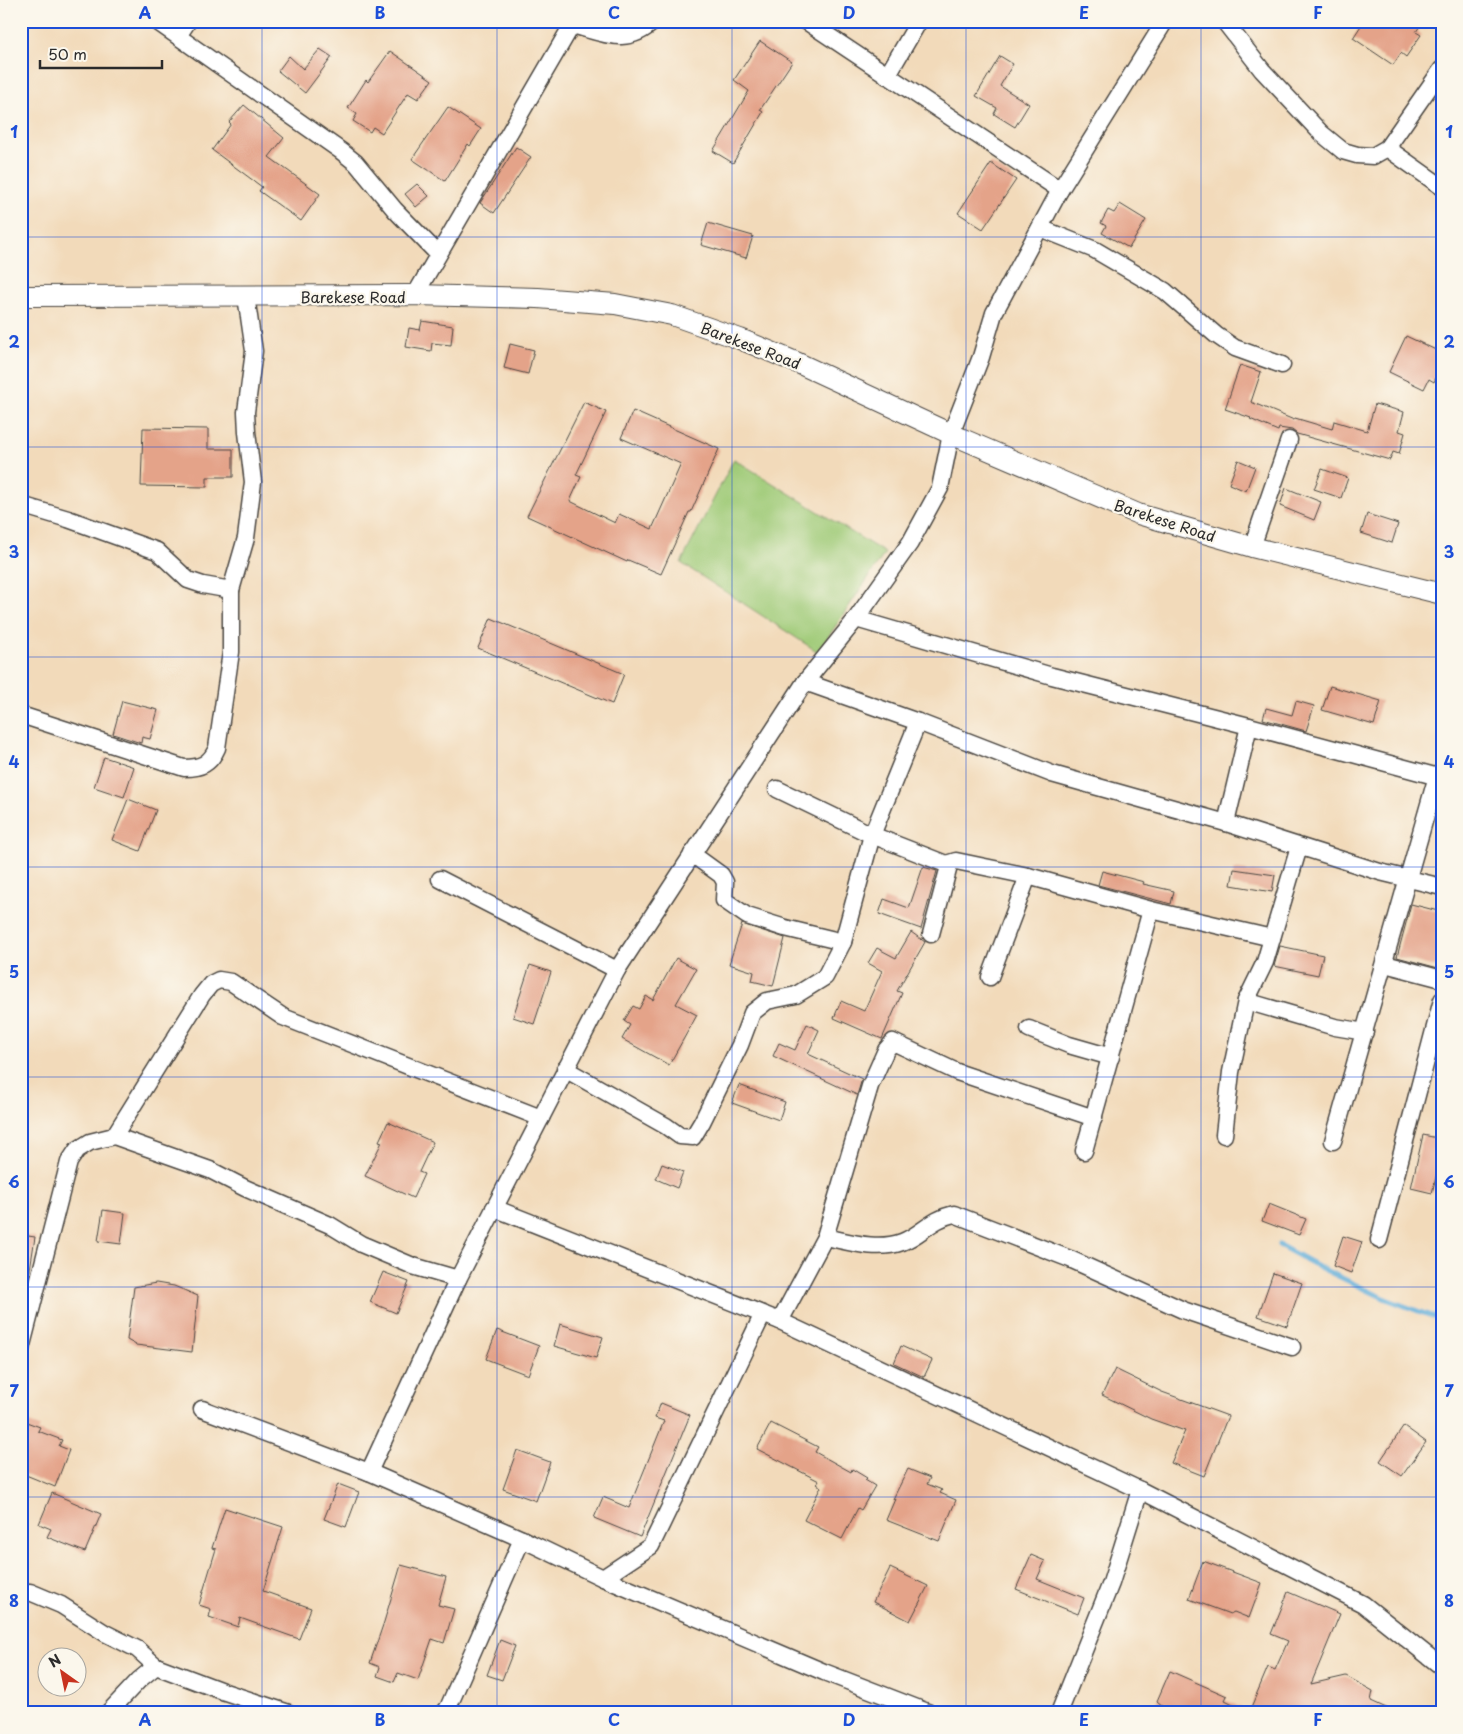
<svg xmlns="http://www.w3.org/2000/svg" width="1463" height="1734" font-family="'Playpen Sans',sans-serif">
  <rect width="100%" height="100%" fill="#fbf7ec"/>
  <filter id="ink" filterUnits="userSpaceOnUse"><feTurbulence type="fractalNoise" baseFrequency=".02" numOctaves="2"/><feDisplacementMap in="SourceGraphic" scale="10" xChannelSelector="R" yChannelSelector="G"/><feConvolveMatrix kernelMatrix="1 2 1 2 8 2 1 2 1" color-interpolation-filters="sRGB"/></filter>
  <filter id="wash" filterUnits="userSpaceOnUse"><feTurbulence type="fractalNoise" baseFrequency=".0096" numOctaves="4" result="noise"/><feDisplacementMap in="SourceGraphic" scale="20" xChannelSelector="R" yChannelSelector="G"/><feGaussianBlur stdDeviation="1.12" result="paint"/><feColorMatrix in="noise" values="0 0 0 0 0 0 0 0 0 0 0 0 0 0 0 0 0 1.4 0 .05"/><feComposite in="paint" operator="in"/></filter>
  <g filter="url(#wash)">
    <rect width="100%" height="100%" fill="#f2daba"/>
    <polygon fill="#9fca77" stroke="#657a51" points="734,459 885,553 818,652 681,563"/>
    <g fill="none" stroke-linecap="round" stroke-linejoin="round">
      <polyline stroke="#5facd8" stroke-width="5" points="1279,1245 1325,1270 1386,1299 1442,1320"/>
    </g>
    <g id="blocks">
      <g fill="#e4a389">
        <polygon points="1364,21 1423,21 1416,32 1421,35 1406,57 1401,53 1393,65 1353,38"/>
        <polygon points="760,41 792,62 760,110 763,112 733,163 713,151 749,91 734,80"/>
        <polygon points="320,49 332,57 305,93 278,71 289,56 303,69"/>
        <polygon points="390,51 432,80 418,99 408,93 382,133 373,127 370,132 353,121 357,114 348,108 366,80 368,82"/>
        <polygon points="1000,56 1013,64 1000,86 1029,104 1015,127 994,114 997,108 976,96"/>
        <polygon points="244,105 284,138 269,157 320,194 301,221 259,191 262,187 212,150 231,124 229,122"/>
        <polygon points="448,107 481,129 470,146 468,144 445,181 412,159"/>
        <polygon points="516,147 531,157 494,213 480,203"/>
        <polygon points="991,163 1016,180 983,229 958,213"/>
        <polygon points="417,184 429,196 416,207 405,194"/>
        <polygon points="1120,204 1146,220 1129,248 1102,233 1106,226 1101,223 1108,210 1114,213"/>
        <polygon points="708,223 753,236 746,258 701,245"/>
        <polygon points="422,321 453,326 451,345 432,343 431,351 406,347 409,328 420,330"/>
        <polygon points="1406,336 1438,351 1437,354 1442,356 1442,365 1434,382 1429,379 1424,389 1389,372"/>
        <polygon points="510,344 534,350 528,374 504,368"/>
        <polygon points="1240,365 1261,372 1251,402 1294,420 1295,418 1332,429 1334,421 1367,431 1375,404 1404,412 1399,431 1405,433 1399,454 1393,452 1390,460 1297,434 1292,430 1279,428 1278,431 1250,419 1251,418 1225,409"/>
        <polygon points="584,402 606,412 576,475 581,477 570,501 615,523 619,514 652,529 681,464 621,438 633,411 719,449 691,512 689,512 661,574 628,560 627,562 527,516"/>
        <polygon points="143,428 208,429 208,449 233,449 233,477 207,477 207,487 141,486"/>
        <polygon points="1238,460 1255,467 1246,491 1229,484"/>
        <polygon points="1322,469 1348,478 1341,498 1314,489"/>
        <polygon points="1286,488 1321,502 1314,520 1280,506"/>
        <polygon points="1367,514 1398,524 1392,543 1361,533"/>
        <polygon points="491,618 624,674 612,704 478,648"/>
        <polygon points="1330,686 1381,701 1374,725 1322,710"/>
        <polygon points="122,701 158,710 150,739 142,737 141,743 113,734"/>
        <polygon points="1296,701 1314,706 1306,731 1263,719 1266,708 1292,715"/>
        <polygon points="104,757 134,767 124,797 94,787"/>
        <polygon points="128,799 156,810 140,851 112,840"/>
        <polygon points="923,867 937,871 921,929 879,914 884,899 909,908"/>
        <polygon points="1234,869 1275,875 1272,892 1231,885"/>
        <polygon points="1102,871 1144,882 1143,884 1174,891 1171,904 1098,885"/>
        <polygon points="1411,904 1442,912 1442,969 1397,957"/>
        <polygon points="742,924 785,938 773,986 752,981 754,972 729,964"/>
        <polygon points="911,932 925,942 897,991 902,993 882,1039 834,1018 841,1001 864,1011 882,971 868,963 877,948 896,958"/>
        <polygon points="1280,946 1323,955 1318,975 1274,966"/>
        <polygon points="676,958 696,969 676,1004 697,1015 669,1065 622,1039 630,1025 624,1021 633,1006 639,1009 646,996 653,1000"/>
        <polygon points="530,965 551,972 534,1024 513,1017"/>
        <polygon points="807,1024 819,1030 808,1054 862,1079 857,1095 773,1056 779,1043 795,1050"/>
        <polygon points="739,1085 785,1102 779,1120 732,1103"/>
        <polygon points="388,1122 433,1142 419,1172 424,1174 413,1198 365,1176 382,1142 379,1141"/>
        <polygon points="1423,1135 1442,1139 1442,1153 1432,1193 1411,1188"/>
        <polygon points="662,1164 683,1172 677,1188 656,1179"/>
        <polygon points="1269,1204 1306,1219 1299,1235 1262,1221"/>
        <polygon points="103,1210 125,1213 121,1244 98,1241"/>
        <polygon points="21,1235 35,1237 29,1276 21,1275"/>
        <polygon points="1343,1236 1362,1242 1351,1273 1333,1266"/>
        <polygon points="383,1272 409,1282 396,1313 370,1302"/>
        <polygon points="1273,1273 1302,1283 1287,1326 1258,1316"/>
        <polygon points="156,1283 174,1286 198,1296 192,1352 136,1345 127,1340 134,1287"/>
        <polygon points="560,1324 603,1337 596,1358 554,1346"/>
        <polygon points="497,1330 539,1346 528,1375 486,1359"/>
        <polygon points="901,1346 932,1360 924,1377 894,1363"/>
        <polygon points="1115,1369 1162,1392 1228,1416 1204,1476 1171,1463 1185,1431 1151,1419 1102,1395"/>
        <polygon points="661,1403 690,1415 640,1537 594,1518 603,1497 629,1508 664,1421 655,1418"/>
        <polygon points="21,1420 40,1427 38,1431 62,1440 59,1446 69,1450 55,1487 21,1473"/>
        <polygon points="771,1423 818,1447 815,1452 851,1472 852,1469 867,1478 865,1480 875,1486 861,1510 858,1508 842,1539 804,1520 821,1487 817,1484 819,1481 757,1449"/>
        <polygon points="1404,1426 1426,1442 1402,1476 1380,1461"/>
        <polygon points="517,1450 550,1462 536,1501 503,1489"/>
        <polygon points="908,1469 930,1478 927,1484 942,1490 940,1493 956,1500 939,1541 886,1520 895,1499 893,1499"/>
        <polygon points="338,1484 359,1492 346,1527 324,1519"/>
        <polygon points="52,1493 101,1514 85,1552 47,1537 51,1529 39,1524"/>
        <polygon points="225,1508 283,1527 263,1591 311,1608 299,1639 240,1618 238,1627 209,1617 211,1609 199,1605 216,1549 212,1548"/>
        <polygon points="1031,1555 1045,1561 1037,1579 1084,1598 1078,1614 1016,1589"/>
        <polygon points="1203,1561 1262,1583 1249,1618 1234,1612 1230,1614 1189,1599"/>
        <polygon points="401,1565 446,1577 438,1605 454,1609 444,1643 432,1639 418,1680 398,1673 394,1682 377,1676 380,1667 370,1663 384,1622"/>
        <polygon points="890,1568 928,1586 910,1621 873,1602"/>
        <polygon points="1288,1592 1340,1614 1311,1684 1346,1676 1373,1691 1371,1701 1397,1713 1171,1713 1157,1701 1170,1671 1227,1696 1225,1700 1249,1712 1268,1667 1275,1670 1288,1641 1271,1634"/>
        <polygon points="500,1640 515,1646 502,1680 487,1675"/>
      </g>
    </g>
  </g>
  <g filter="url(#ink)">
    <use href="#blocks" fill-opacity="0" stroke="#494540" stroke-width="1"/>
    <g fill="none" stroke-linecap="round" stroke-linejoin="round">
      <g stroke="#494540" stroke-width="19">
        <g id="minor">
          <polyline points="156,21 341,151 356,163 395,210 438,254"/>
          <polyline points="806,21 1060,190"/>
          <polyline points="1224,21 1262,70 1321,133 1343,151 1357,155 1373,156 1387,148 1442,69"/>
          <polyline points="178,36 188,21"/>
          <polyline points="887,76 919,21"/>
          <polyline points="1387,148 1442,187"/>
          <polyline points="1040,228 1095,250 1165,291 1216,335 1235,348 1282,365"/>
          <path d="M415,295L572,25C604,33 627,47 654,21"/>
          <polyline points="21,505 68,519 157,551 188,580 203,585 231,590 246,538 253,482 247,432 246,412 254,351 246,296"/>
          <polyline points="1252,547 1289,440"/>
          <polyline points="856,619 1052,676 1249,726 1442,778"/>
          <polyline points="805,682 918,722 1052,774 1226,823 1380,872 1442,887"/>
          <path d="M21,715L184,768C201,768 210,764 217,748L231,652V590"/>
          <polyline points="777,789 872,835 946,864 948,870 931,934"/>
          <polyline points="1226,823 1249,726"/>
          <polyline points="692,854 721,875 725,882 724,900 747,916 785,928 843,942"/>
          <polyline points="946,864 956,861 1028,876 1151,910 1272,938"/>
          <polyline points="440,879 617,970"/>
          <polyline points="1385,964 1442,979"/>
          <polyline points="990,977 1028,876"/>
          <polyline points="1246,1001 1335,1027 1365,1032"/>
          <polyline points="1029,1029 1069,1045 1111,1057"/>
          <polyline points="565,1069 666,1126 680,1136 693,1137 702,1122 740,1045 752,1013 767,1001 796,995 825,977 843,942 872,835 918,722"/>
          <polyline points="1224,1135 1231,1072 1246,1001 1265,962 1299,847"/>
          <polyline points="114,1136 202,995 211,984 219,980 231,982 283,1017 541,1118"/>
          <polyline points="1333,1141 1437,776"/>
          <polyline points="1084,1151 1151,910"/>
          <polyline points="494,1208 780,1321 1140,1490 1363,1604 1442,1667"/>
          <path d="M825,1237C850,1242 877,1251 902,1242C921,1235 931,1219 954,1214L1070,1259L1183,1310L1292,1347"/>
          <polyline points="1379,1240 1442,1000"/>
          <polyline points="780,1321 825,1237 870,1086 886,1050 893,1042 957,1072 1094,1118"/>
          <polyline points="21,1349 69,1162 77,1150 90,1142 114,1136 210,1170 245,1188 330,1225 361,1244 413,1266 458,1279"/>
          <polyline points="202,1409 369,1472"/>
          <polyline points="522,1539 603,1578 824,1672 930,1713"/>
          <polyline points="603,1578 651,1546 763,1314"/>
          <polyline points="21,1593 30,1592 61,1605 105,1633 137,1649 156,1666"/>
          <polyline points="108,1713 139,1680 156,1666 225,1692 289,1713"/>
          <polyline points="444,1713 448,1708 522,1539 369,1472 458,1279 617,970 805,682 856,619 910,543 940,488 951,434 981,357 994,313 1060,190 1165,21"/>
          <polyline points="1059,1713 1111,1583 1140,1490"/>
        </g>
      </g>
      <g stroke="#494540" stroke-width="22">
        <polyline id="major" points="21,296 415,295 538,298 615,304 672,315 740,339 798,363 951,434 1138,514 1252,547 1442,594"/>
      </g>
      <use href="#minor" stroke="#fff" stroke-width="16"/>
      <use href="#major" stroke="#fff" stroke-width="20"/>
    </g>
  </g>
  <path fill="none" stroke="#1d4ed8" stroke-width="1" stroke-opacity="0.55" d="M262,21V1713M497,21V1713M732,21V1713M966,21V1713M1201,21V1713M21,237H1442M21,447H1442M21,657H1442M21,867H1442M21,1077H1442M21,1287H1442M21,1497H1442"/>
  <g text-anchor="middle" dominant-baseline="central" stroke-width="4.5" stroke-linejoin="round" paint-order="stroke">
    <g font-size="15" fill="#2b2b2b" stroke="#fbf7ec">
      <text x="353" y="296">Barekese Road</text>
      <text transform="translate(751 345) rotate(21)">Barekese Road</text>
      <text transform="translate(1165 520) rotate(18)">Barekese Road</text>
    </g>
  </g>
  <rect width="1463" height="1734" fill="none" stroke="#fbf7ec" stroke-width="55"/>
  <g transform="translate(62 1672) rotate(327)"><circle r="24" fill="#fbf7ec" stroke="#a8a59f"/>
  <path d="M0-4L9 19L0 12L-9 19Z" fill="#c8321e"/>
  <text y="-8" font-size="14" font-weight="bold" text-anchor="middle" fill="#2b2b2b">N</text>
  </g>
  <path d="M40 60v8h122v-8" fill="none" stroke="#2b2b2b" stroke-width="2.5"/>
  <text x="48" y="60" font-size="15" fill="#2b2b2b" stroke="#fbf7ec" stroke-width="4" paint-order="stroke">50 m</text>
  <rect x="28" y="28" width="1408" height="1678" fill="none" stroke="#1d4ed8" stroke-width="2"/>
  <g font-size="16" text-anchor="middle" font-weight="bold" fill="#1d4ed8">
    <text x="145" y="19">A</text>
    <text x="380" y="19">B</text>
    <text x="614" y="19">C</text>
    <text x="849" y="19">D</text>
    <text x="1084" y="19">E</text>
    <text x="1318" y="19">F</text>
    <text x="14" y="138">1</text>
    <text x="1449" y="138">1</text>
    <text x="14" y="348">2</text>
    <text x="1449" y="348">2</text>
    <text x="14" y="558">3</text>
    <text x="1449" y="558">3</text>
    <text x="14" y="768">4</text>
    <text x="1449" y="768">4</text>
    <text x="14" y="978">5</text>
    <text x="1449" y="978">5</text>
    <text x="14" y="1188">6</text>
    <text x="1449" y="1188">6</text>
    <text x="14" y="1397">7</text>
    <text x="1449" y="1397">7</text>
    <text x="14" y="1607">8</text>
    <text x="1449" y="1607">8</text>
    <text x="145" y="1726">A</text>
    <text x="380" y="1726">B</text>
    <text x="614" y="1726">C</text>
    <text x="849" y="1726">D</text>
    <text x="1084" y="1726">E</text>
    <text x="1318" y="1726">F</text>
  </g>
</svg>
